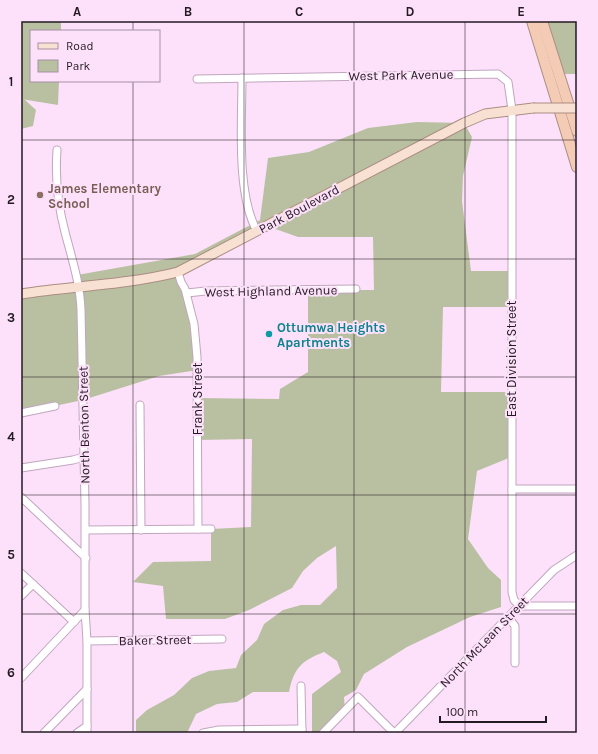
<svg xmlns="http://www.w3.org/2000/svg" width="598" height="754" font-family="Karla,sans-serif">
  <rect width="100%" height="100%" fill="#fde1fa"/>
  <g fill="#b9c0a2">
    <polygon points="21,21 61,21 61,31 31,31 31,81 59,81 58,105 21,99"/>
    <polygon points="542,21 577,21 577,74 559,74"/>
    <polygon points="24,99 36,110 33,126 21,129 21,100"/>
    <path d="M417,122L464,123L472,137L463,176L462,201L471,271H512V307H443L441,392H511V457L477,471L468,539L488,568L501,580V607L470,617L407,647L364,674L356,690L344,697L345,711L323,733H312V694L341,672L337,661L324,652C301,661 294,668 289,692H253L237,702L217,704L196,714L187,733H136V720L147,710L174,695L192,678L209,671L236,668L241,655L257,640L264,624L283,610L301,605H320L337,588L336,546L317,558L303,571L292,588L249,610L225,619H166L163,586L133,582L153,562L211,561V529L251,527L252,439L198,440V398L279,399L280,389L308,372V290H374L373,237H298L267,226L178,272L185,289L198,370L159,376L83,400L21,413V294L80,286L77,275L195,254L260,220L268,158L309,152L368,128Z"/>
  </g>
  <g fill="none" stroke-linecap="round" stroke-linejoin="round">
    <g stroke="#c1a6be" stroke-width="9">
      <g id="minor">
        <path d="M242,78C242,121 236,194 257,231"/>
        <polyline points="197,79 498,74 508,82 512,110 512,592 514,600 520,606 577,606"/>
        <polyline points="178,272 181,282 185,289 194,324 197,357 198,529"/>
        <polyline points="187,293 206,291 356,289"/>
        <polyline points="140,405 141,530"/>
        <polyline points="21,413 55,406"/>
        <polyline points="21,468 73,460 84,457"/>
        <polyline points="512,489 577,489"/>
        <polyline points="21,497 86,558"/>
        <polyline points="86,530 211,529"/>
        <polyline points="21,573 74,622"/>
        <polyline points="21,596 33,584"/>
        <polyline points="85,610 87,641 87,733"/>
        <polyline points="509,618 515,626 515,663"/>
        <polyline points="87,641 222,639"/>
        <path d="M21,678L85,610V504L81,310C80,283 72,259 65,232C58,206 55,178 57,150"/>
        <polyline points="301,686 302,733"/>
        <polyline points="44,733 87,689"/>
        <polyline points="77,733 87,726"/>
        <polyline points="203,733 219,730 302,729"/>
        <polyline points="323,733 358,697 394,733"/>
        <polyline points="395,733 554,570 577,555"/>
      </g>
    </g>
    <g stroke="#ab8d82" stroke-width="11">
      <path id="major" d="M21,294C73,286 126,285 178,272L464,123L485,114L533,108"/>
    </g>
    <g stroke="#ab8d82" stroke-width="12">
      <g id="highway">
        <polyline points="532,21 577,167"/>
        <polyline points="542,21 577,131"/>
      </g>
    </g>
    <use href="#minor" stroke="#fff" stroke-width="7"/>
    <use href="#major" stroke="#f8e0d3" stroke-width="9"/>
    <use href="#highway" stroke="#f4cbb5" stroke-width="10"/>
    <g stroke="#ab8d82" stroke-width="11" stroke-linecap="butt">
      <polyline id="major-bridge" points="533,108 577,108"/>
    </g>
    <use href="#major-bridge" stroke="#f8e0d3" stroke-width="9"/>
  </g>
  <path fill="none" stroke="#241a23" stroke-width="1" stroke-opacity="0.55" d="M133,21V31M244,21V733M354,21V733M465,21V733M133,81V733M21,140H577M21,259H577M21,377H577M21,495H577M21,614H577"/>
  <circle fill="#8d6e63" stroke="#fde1fa" stroke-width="1.5" cx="40" cy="195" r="4"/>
  <circle fill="#0f9aa8" stroke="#fde1fa" stroke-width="1.5" cx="269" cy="334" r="4"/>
  <g text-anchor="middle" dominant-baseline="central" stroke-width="4" stroke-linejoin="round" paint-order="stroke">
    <g font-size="13" fill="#241a23" stroke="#fde1fa">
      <text transform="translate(401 75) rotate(-1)">West Park Avenue</text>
      <text transform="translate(299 209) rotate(-28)">Park Boulevard</text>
      <text transform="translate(271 291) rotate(-1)">West Highland Avenue</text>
      <text transform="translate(511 359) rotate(-90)">East Division Street</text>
      <text transform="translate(197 399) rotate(-90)">Frank Street</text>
      <text transform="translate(84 425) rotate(-91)">North Benton Street</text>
      <text transform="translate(155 640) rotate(-1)">Baker Street</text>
      <text transform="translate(484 642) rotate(-46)">North McLean Street</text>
    </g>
    <g font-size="13" font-weight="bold" fill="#785e54" stroke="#fde1fa" text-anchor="start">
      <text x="48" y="188">James Elementary<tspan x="48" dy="15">School</tspan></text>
    </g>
    <g font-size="13" font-weight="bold" fill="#0d838f" stroke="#fde1fa" text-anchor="start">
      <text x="277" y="327">Ottumwa Heights<tspan x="277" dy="15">Apartments</tspan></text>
    </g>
  </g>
  <rect width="598" height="754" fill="none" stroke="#fde1fa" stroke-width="44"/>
  <rect x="30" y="30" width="130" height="52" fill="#fde1fa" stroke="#a691a4"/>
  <rect x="38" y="43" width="20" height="6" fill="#f8e0d3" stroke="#a691a4"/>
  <text x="66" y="50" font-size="12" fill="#241a23">Road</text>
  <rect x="38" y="60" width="20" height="12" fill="#b9c0a2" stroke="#a691a4"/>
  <text x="66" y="70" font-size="12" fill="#241a23">Park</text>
  <path d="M440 716v6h106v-6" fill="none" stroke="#241a23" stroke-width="2"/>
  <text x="446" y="716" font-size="12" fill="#241a23" stroke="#fde1fa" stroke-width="3" paint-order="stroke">100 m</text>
  <rect x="22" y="22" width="554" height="710" fill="none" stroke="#241a23" stroke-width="1.5"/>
  <g font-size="13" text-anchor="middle" font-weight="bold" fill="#241a23">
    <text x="77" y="16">A</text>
    <text x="188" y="16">B</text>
    <text x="299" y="16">C</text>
    <text x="410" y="16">D</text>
    <text x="521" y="16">E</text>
    <text x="11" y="86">1</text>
    <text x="11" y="204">2</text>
    <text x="11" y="322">3</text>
    <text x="11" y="441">4</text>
    <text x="11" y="559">5</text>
    <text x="11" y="677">6</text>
  </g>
</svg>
